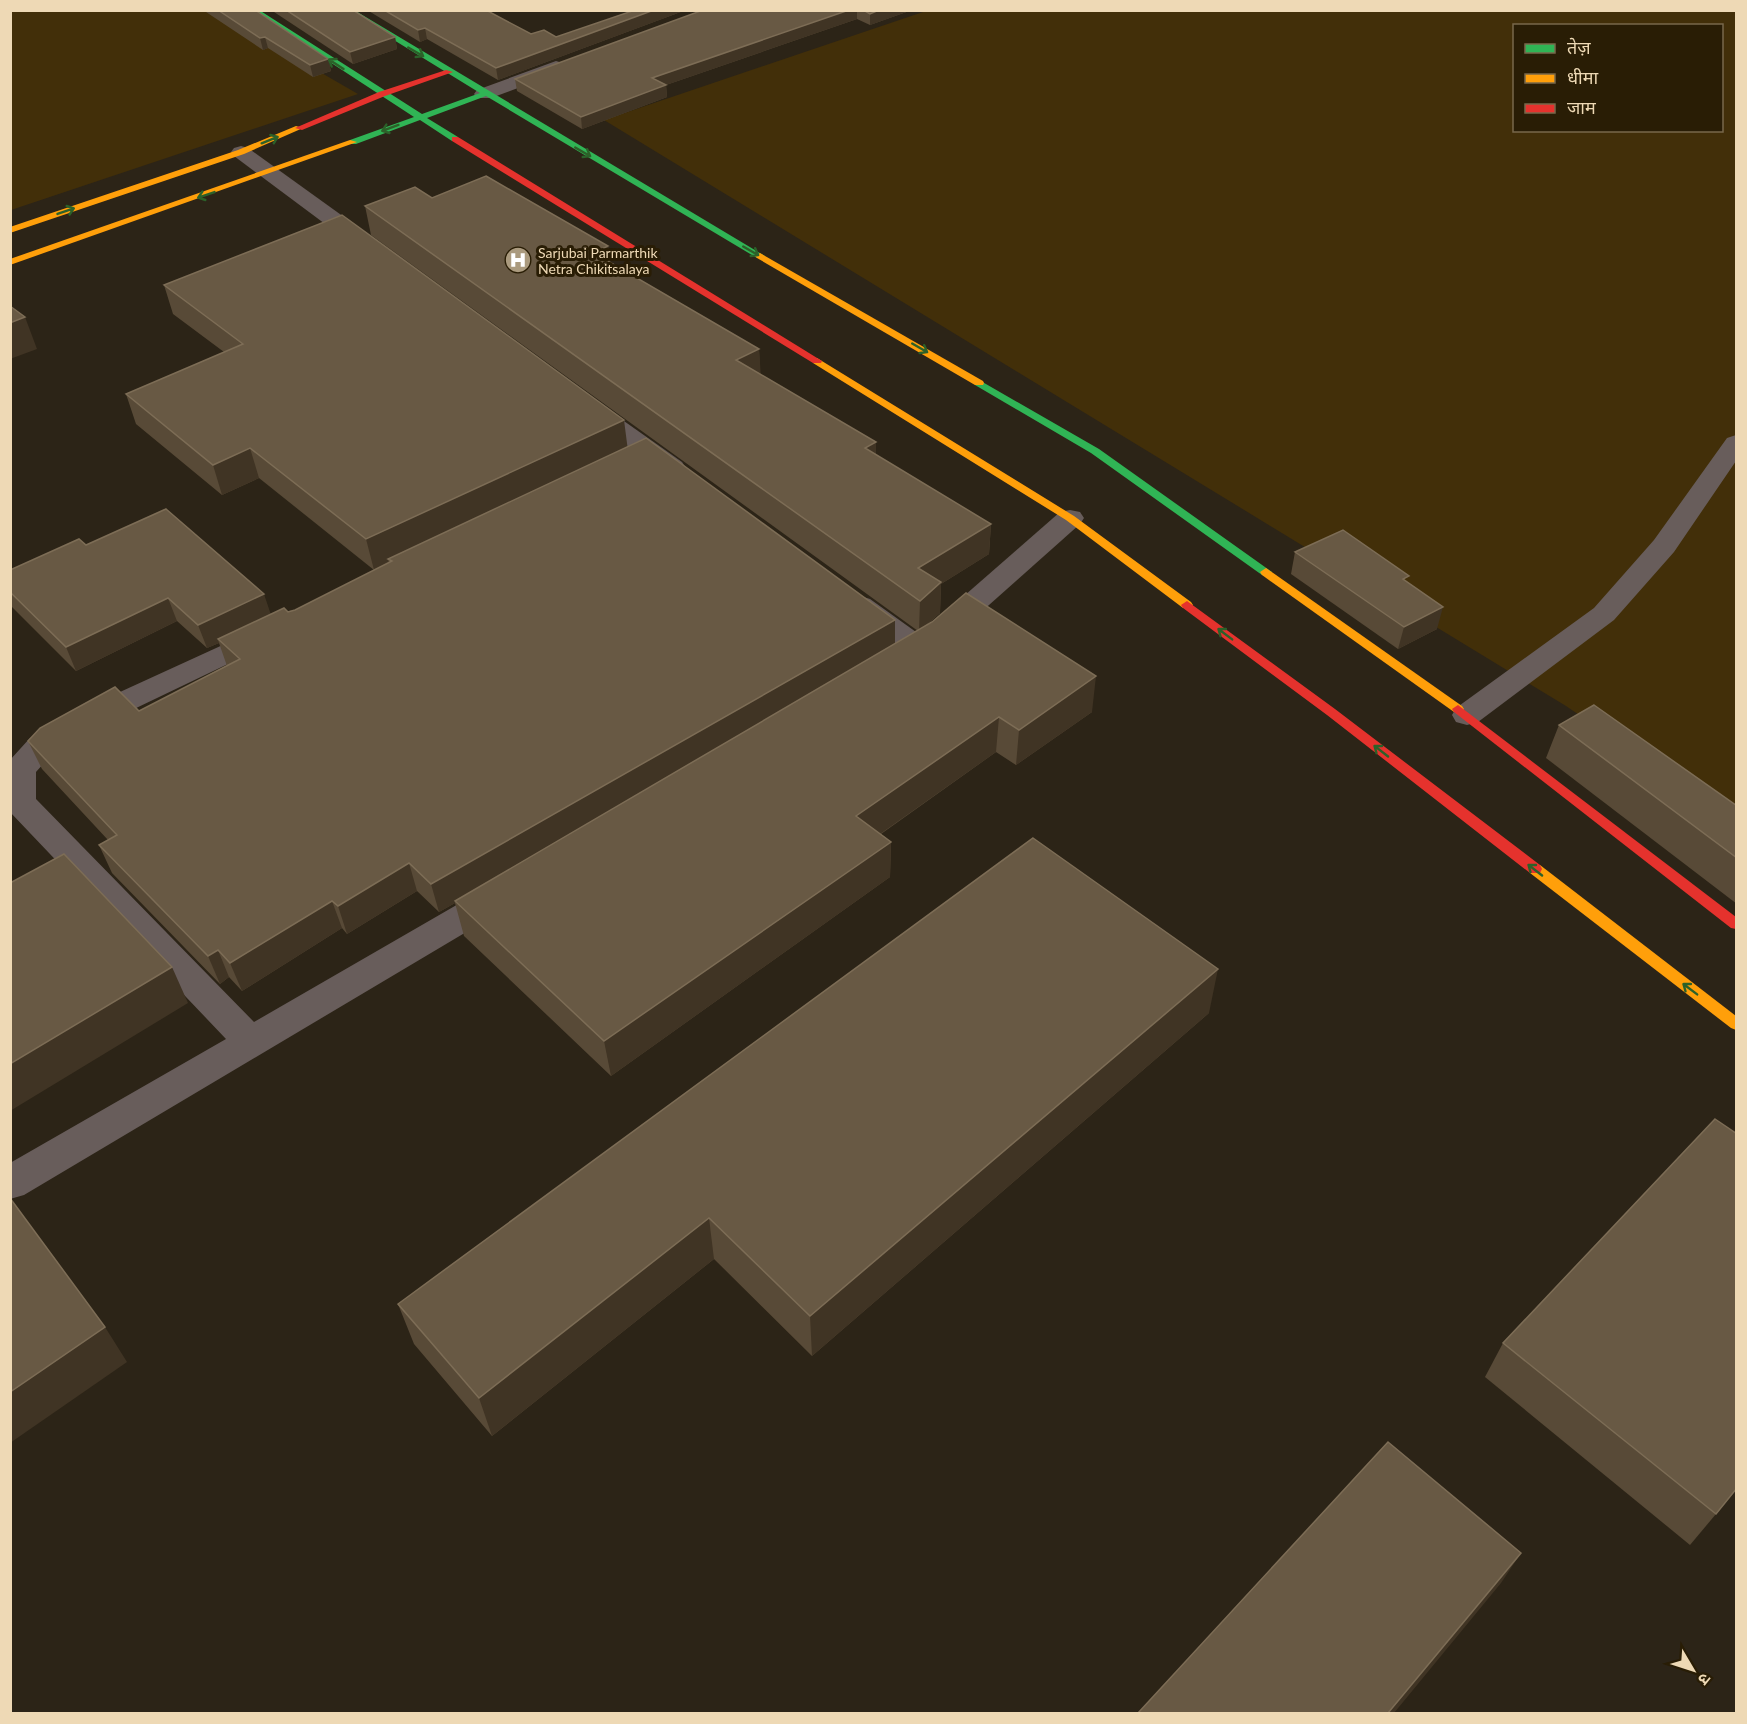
<svg xmlns="http://www.w3.org/2000/svg" width="1747" height="1724" font-family="Lato,'Noto Sans Devanagari',sans-serif">
  <rect width="100%" height="100%" fill="#2c2417"/>
  <g fill="#422f09" fill-rule="evenodd">
    <polygon points="10,11 214,11 358,94 11,210"/>
    <path d="M926,11H1736V822L1566,706L604,120ZM1514,26H1722V130H1514Z"/>
  </g>
  <g fill="none" stroke-linecap="round" stroke-linejoin="round">
    <g fill="#685d5b" fill-rule="evenodd">
      <polygon points="556,61 563,63 566,67 563,71 491,98 477,98 474,94 477,90"/>
      <polygon points="241,146 248,148 376,240 379,245 376,250 368,252 360,250 234,156 231,152 234,148"/>
      <polygon points="588,399 597,402 682,462 686,468 682,474 673,476 664,474 579,412 575,407 579,402"/>
      <polygon points="1736,435 1736,461 1674,552 1614,620 1478,722 1467,725 1456,722 1452,715 1456,708 1594,608 1654,540 1727,438"/>
      <polygon points="1070,510 1080,512 1084,518 1080,524 953,637 943,639 933,637 928,630 933,623 1060,512"/>
      <polygon points="860,596 870,599 930,642 935,649 930,656 920,659 910,656 850,611 846,605 850,599"/>
      <polygon points="264,626 274,628 279,635 274,642 107,722 52,754 36,772 36,799 254,1022 486,888 498,884 510,888 515,897 510,906 24,1195 10,1199 10,1163 226,1039 10,812 10,760 30,738 85,708"/>
    </g>
    <g fill="#30b455" fill-rule="evenodd">
      <polygon points="250,10 259,10 422,114 480,93 345,10 354,10 765,256 757,258 486,96 427,118 458,137 458,141 452,141 420,120 356,144 350,144 350,140 414,117"/>
      <polygon points="979,380 1099,449 1272,572 1266,576 1262,575 1091,453 975,385 974,383"/>
    </g>
    <g fill="#ff9f0a" fill-rule="evenodd">
      <polygon points="296,126 303,128 244,154 10,233 10,227 238,150"/>
      <polygon points="350,140 357,142 10,265 10,259"/>
      <polygon points="760,253 983,381 984,383 983,385 975,385 757,258 755,256"/>
      <polygon points="817,358 1074,516 1191,602 1193,605 1191,608 1183,608 1066,520 813,363 813,359"/>
      <polygon points="1266,568 1462,706 1464,709 1462,712 1454,712 1262,575 1260,572"/>
      <polygon points="1535,864 1540,865 1736,1016 1736,1030 1731,1028 1530,873 1528,869 1530,865"/>
    </g>
    <g fill="#e5322d" fill-rule="evenodd">
      <polygon points="446,70 453,72 385,96 302,130 295,128 379,92"/>
      <polygon points="452,137 458,137 822,361 821,363 813,363 452,141"/>
      <polygon points="1187,601 1335,709 1540,865 1542,869 1540,873 1530,873 1327,715 1183,608 1181,605"/>
      <polygon points="1458,705 1736,917 1736,929 1731,928 1454,712 1452,709"/>
    </g>
  </g>
  <g fill="#584a37">
    <polygon points="203,10 255,10 328,59 331,71 313,77 268,48 263,50"/>
    <polygon points="271,10 353,10 395,37 397,49 353,64"/>
    <polygon points="367,10 486,10 531,34 556,37 635,10 686,10 498,80 427,39 420,42"/>
    <polygon points="703,10 912,10 870,25 857,19 666,85 667,97 582,129 517,91 515,79"/>
    <polygon points="432,198 608,246 610,262 759,349 760,374 876,455 991,524 989,554 941,584 940,613 922,629 1092,712 1016,765 996,752 881,834 891,842 890,877 611,1076 464,936 455,903 439,912 417,891 347,934 342,928 242,991 229,977 220,984 112,873 99,845 108,840 42,769 28,741 139,711 227,666 219,643 207,648 177,621 76,671 10,605 10,570 86,545 271,614 295,610 389,563 374,570 259,478 222,495 136,424 126,394 224,352 173,314 164,285 627,447 895,620 895,644 918,631 371,235 365,206"/>
    <polygon points="1295,552 1407,582 1437,629 1398,649 1291,574"/>
    <polygon points="1559,725 1737,806 1737,904 1546,758"/>
    <polygon points="1209,1013 812,1356 714,1259 492,1436 414,1344 398,1304"/>
    <polygon points="1503,1343 1716,1514 1690,1545 1485,1377"/>
  </g>
  <g fill="#403424">
    <polygon points="654,10 686,10 498,80 496,68"/>
    <polygon points="849,10 857,10 857,19 666,85 667,97 582,129 581,117 652,78"/>
    <polygon points="879,10 912,10 870,25 870,14"/>
    <polygon points="425,28 427,39 420,42 418,30"/>
    <polygon points="265,37 268,48 263,50 260,38"/>
    <polygon points="395,37 397,49 353,64 350,52"/>
    <polygon points="328,59 331,71 313,77 310,65"/>
    <polygon points="608,246 612,275 594,253"/>
    <polygon points="25,317 37,349 10,359 10,323"/>
    <polygon points="759,349 761,378 736,360"/>
    <polygon points="624,420 628,451 388,559 389,563 374,570 366,539"/>
    <polygon points="876,442 876,472 865,448"/>
    <polygon points="250,448 259,478 222,495 213,465"/>
    <polygon points="991,524 989,554 941,584 940,613 919,631 920,601 918,568"/>
    <polygon points="264,594 272,618 218,639 219,643 207,648 198,625"/>
    <polygon points="168,598 177,621 76,671 66,647"/>
    <polygon points="1443,607 1437,629 1398,649 1404,627"/>
    <polygon points="895,620 895,648 455,901 455,903 439,912 431,884"/>
    <polygon points="1096,676 1092,712 1016,765 1019,730"/>
    <polygon points="999,717 996,752 856,851 856,816"/>
    <polygon points="891,842 890,877 611,1076 604,1041"/>
    <polygon points="409,863 417,891 347,934 338,906"/>
    <polygon points="332,901 342,928 242,991 230,963"/>
    <polygon points="218,950 229,977 220,984 208,956"/>
    <polygon points="172,967 188,1003 10,1111 10,1064"/>
    <polygon points="1218,969 1209,1013 812,1356 810,1316"/>
    <polygon points="709,1218 714,1259 492,1436 479,1398"/>
    <polygon points="105,1327 127,1362 10,1443 10,1392"/>
    <polygon points="1521,1553 1501,1583 1394,1713 1388,1713"/>
  </g>
  <g fill="#685944" stroke="#7d6d56" stroke-width="1.5">
    <polygon points="218,10 255,10 328,59 310,65 265,37 260,38"/>
    <polygon points="286,10 353,10 395,37 350,52"/>
    <polygon points="384,10 486,10 531,34 544,30 556,37 635,10 654,10 496,68 425,28 418,30"/>
    <polygon points="703,10 849,10 652,78 666,85 581,117 515,79"/>
    <polygon points="863,10 879,10 870,14"/>
    <polygon points="486,176 608,246 594,253 759,349 736,360 876,442 865,448 991,524 918,568 941,582 920,601 365,206 415,187 432,198"/>
    <polygon points="342,215 624,420 366,539 250,448 213,465 126,394 243,344 164,285"/>
    <polygon points="10,306 25,317 10,323"/>
    <polygon points="646,438 895,620 431,884 409,863 338,906 332,901 230,963 218,950 208,956 99,845 117,835 28,741 40,728 115,687 139,711 240,659 218,639 284,608 288,612 295,610 392,561 388,559"/>
    <polygon points="166,509 264,594 198,625 168,598 66,647 10,592 10,570 79,539 86,545"/>
    <polygon points="1343,530 1409,576 1403,579 1443,607 1404,627 1295,552"/>
    <polygon points="966,593 1096,676 1019,730 999,717 856,816 891,842 604,1041 455,901 932,622"/>
    <polygon points="1594,705 1737,806 1737,858 1559,725"/>
    <polygon points="1033,838 1218,969 810,1316 709,1218 479,1398 398,1304"/>
    <polygon points="64,854 172,967 10,1064 10,883"/>
    <polygon points="1715,1119 1737,1134 1737,1488 1716,1514 1503,1343"/>
    <polygon points="10,1198 105,1327 10,1392"/>
    <polygon points="1388,1442 1521,1553 1388,1713 1138,1713"/>
  </g>
  <defs><path id="oneway-shaft" d="M-6 0H5M1.5-3L5.5 0L1.5 3" fill="none" stroke-width="1.6" stroke-linecap="round" stroke-linejoin="round" transform="scale(1.5)"/></defs>
  <g stroke="#2c6129">
    <use href="#oneway-shaft" transform="translate(416 52) rotate(30)"/>
    <use href="#oneway-shaft" transform="translate(336 64) rotate(-147)"/>
    <use href="#oneway-shaft" transform="translate(390 128) rotate(160)"/>
    <use href="#oneway-shaft" transform="translate(270 140) rotate(-22)"/>
    <use href="#oneway-shaft" transform="translate(583 152) rotate(30)"/>
    <use href="#oneway-shaft" transform="translate(206 195) rotate(161)"/>
    <use href="#oneway-shaft" transform="translate(66 211) rotate(-19)"/>
    <use href="#oneway-shaft" transform="translate(751 251) rotate(30)"/>
    <use href="#oneway-shaft" transform="translate(920 348) rotate(30)"/>
    <use href="#oneway-shaft" transform="translate(1225 634) rotate(-143)"/>
    <use href="#oneway-shaft" transform="translate(1381 751) rotate(-142)"/>
    <use href="#oneway-shaft" transform="translate(1535 870) rotate(-142)"/>
    <use href="#oneway-shaft" transform="translate(1690 989) rotate(-143)"/>
  </g>
  <defs>
    <g id="hospital-disc" transform="scale(1.35)"><circle r="9.5" fill="#aa9a7e" stroke="#291d05"/><path d="M-5-5h3v3.5h4V-5h3V5h-3V1.5h-4V5h-3Z" fill="#fff"/></g>
  </defs>
  <g fill-rule="evenodd">
    <use href="#hospital-disc" x="518" y="260"/>
  </g>
  <g text-anchor="middle" dominant-baseline="central" stroke-width="6" stroke-linejoin="round" paint-order="stroke">
    <g font-size="14" fill="#eed9b5" stroke="#291d05" text-anchor="start">
      <text x="538" y="252">Sarjubai Parmarthik<tspan x="538" dy="16">Netra Chikitsalaya</tspan></text>
    </g>
  </g>
  <rect width="1747" height="1724" fill="none" stroke="#eed9b5" stroke-width="24"/>
  <rect x="1513" y="24" width="210" height="108" fill="#291d05" stroke="#78684b" stroke-width="1.5"/>
  <rect x="1525" y="44" width="30" height="9" fill="#30b455" stroke="#78684b" stroke-width="1.5"/>
  <text x="1567" y="54" font-size="18" fill="#eed9b5">तेज़</text>
  <rect x="1525" y="74" width="30" height="9" fill="#ff9f0a" stroke="#78684b" stroke-width="1.5"/>
  <text x="1567" y="84" font-size="18" fill="#eed9b5">धीमा</text>
  <rect x="1525" y="104" width="30" height="9" fill="#e5322d" stroke="#78684b" stroke-width="1.5"/>
  <text x="1567" y="114" font-size="18" fill="#eed9b5">जाम</text>
  <g transform="translate(1693 1670) rotate(129)" stroke="#291d05" stroke-width="4.5" paint-order="stroke">
  <path d="M0-4.5L10 22L0 15L-10 22Z" fill="#eed9b5"/>
  <text y="-9" font-size="16" font-weight="bold" text-anchor="middle" fill="#eed9b5">उ</text>
  </g>
</svg>
